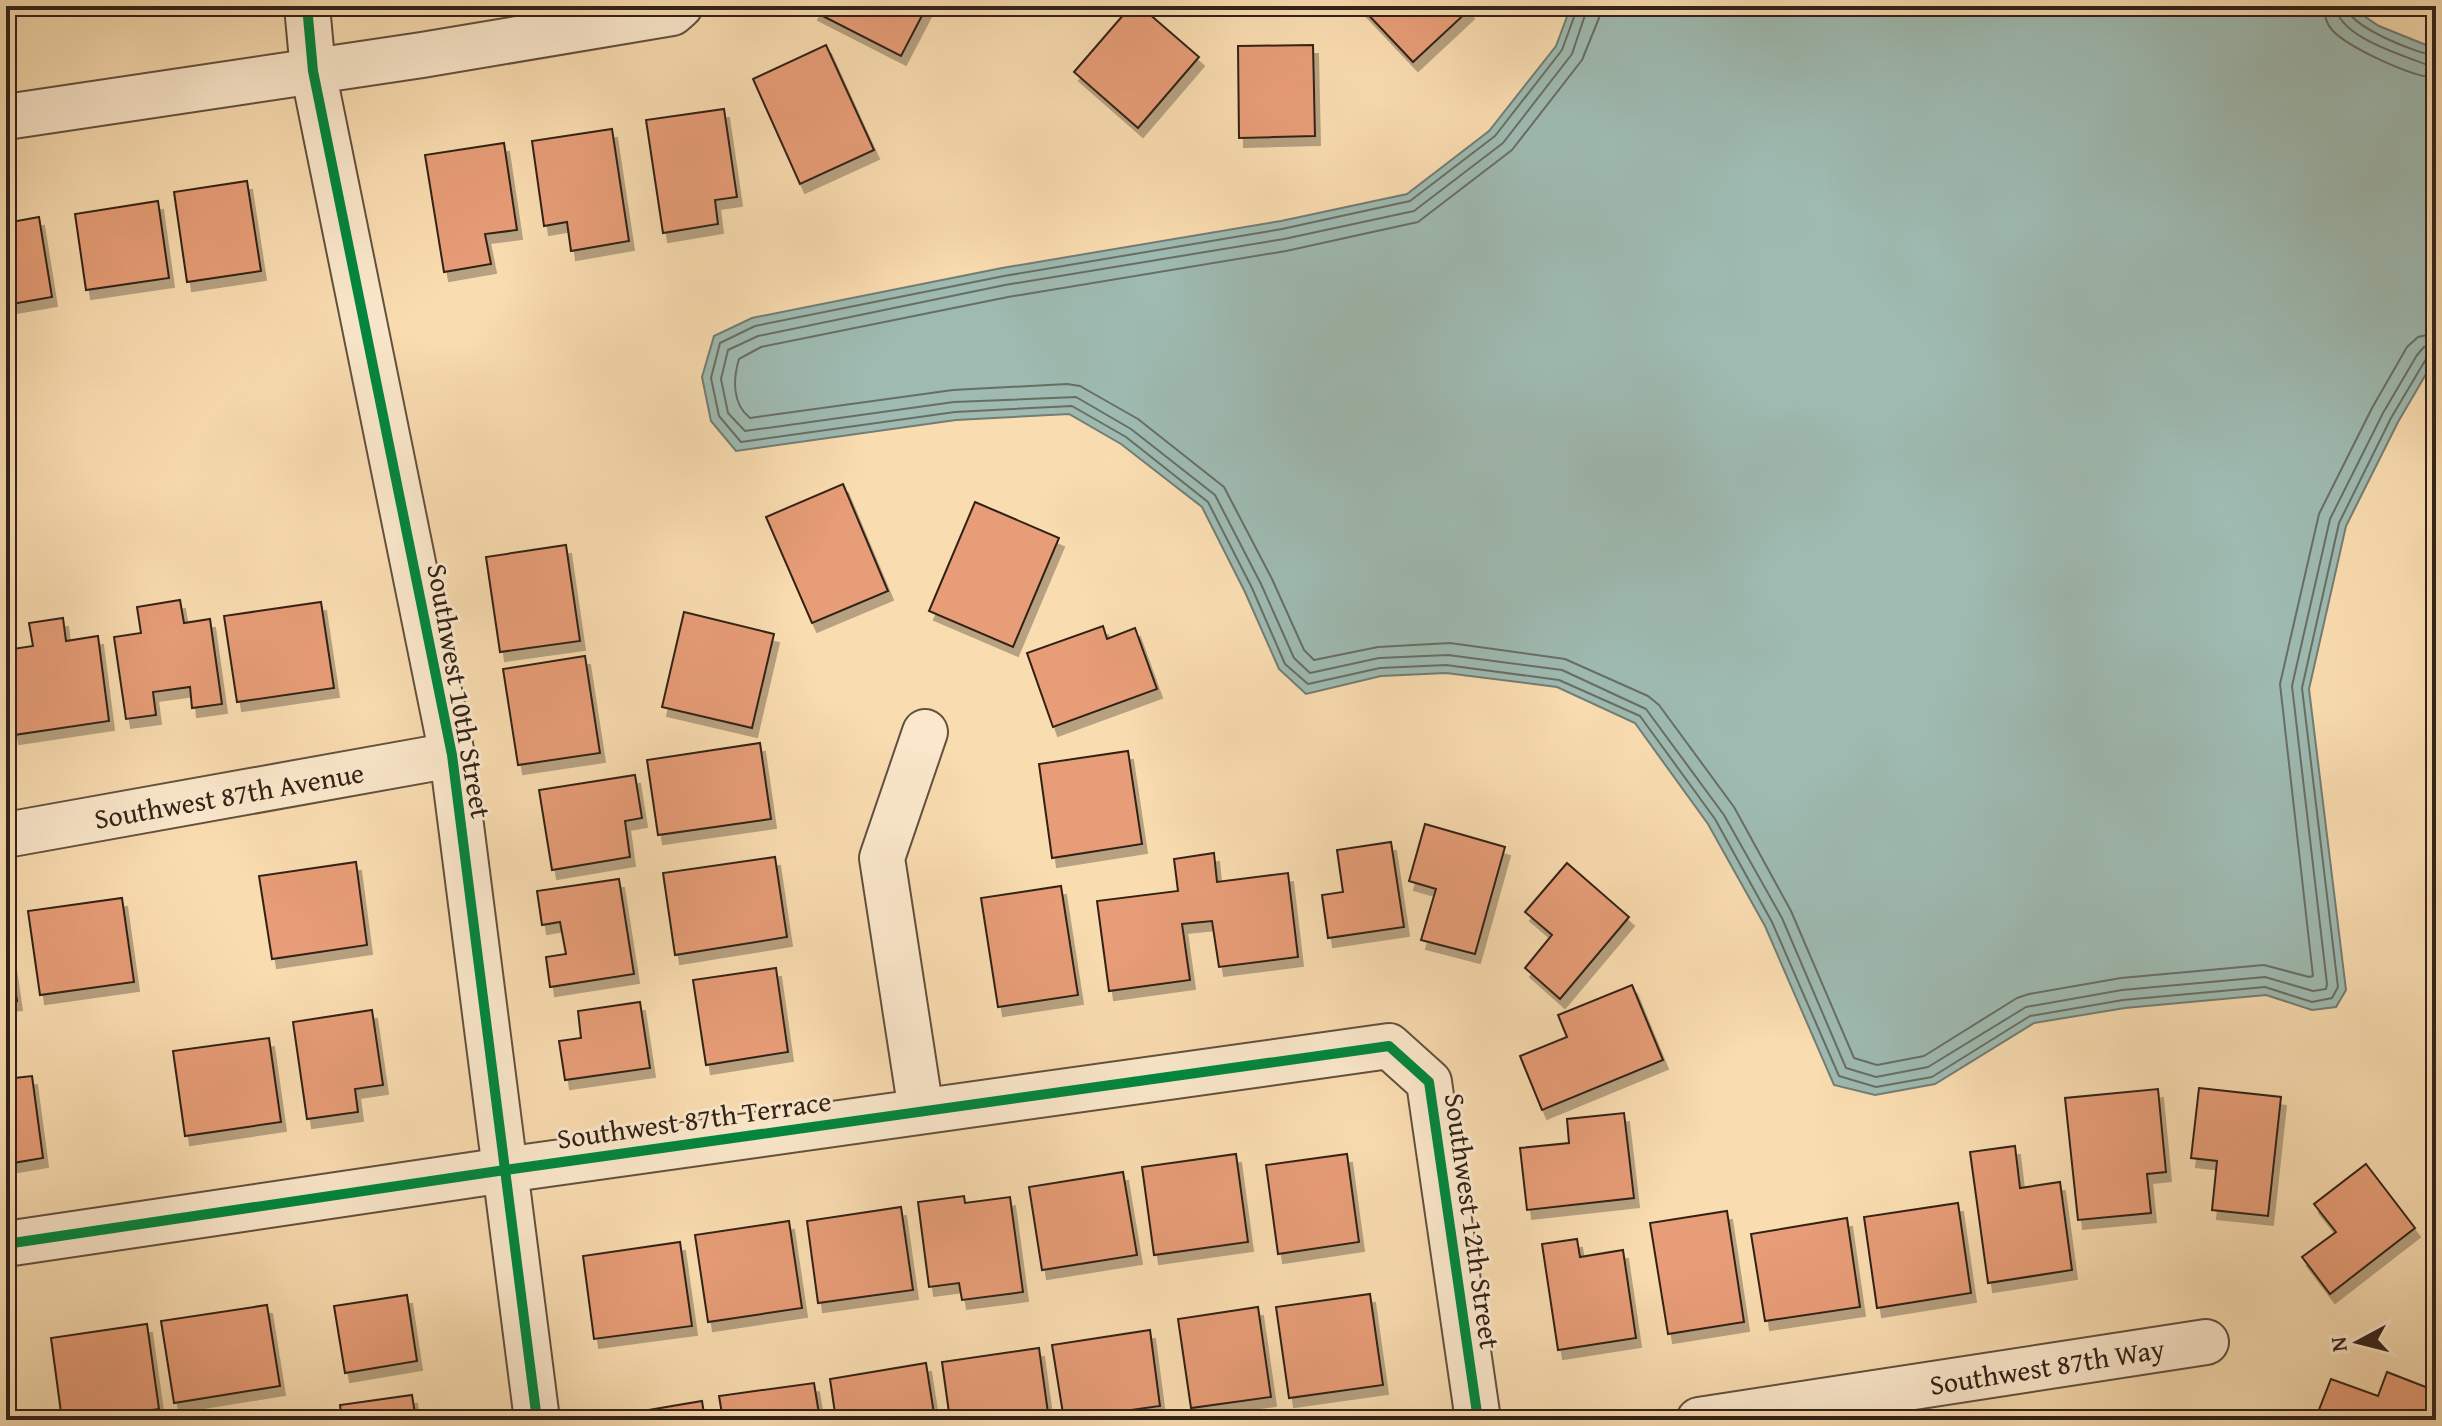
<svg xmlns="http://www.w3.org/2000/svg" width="2442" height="1426" font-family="'Gentium Book Plus',serif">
  <defs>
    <filter id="shadow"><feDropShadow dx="5" dy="9" stdDeviation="0" flood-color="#0004"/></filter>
  </defs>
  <rect width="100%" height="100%" fill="#f9dcb0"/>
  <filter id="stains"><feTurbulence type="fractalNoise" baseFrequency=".0025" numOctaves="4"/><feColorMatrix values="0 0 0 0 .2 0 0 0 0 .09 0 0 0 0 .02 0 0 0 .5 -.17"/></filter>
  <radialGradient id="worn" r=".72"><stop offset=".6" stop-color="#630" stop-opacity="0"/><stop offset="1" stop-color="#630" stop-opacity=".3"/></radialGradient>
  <polygon fill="#9ebab1" stroke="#727d74" stroke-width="2" points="1571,6 2349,6 2379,26 2436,49 2436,357 2398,422 2346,526 2309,689 2346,990 2336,1007 2312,1010 2266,995 2125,1008 2034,1023 1935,1084 1875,1095 1834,1085 1765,926 1708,824 1635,723 1557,687 1446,673 1381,676 1306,694 1279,669 1245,592 1202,507 1121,444 1069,414 956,420 736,451 711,421 702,377 714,336 752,318 1002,268 1281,221 1407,194 1489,131 1556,46"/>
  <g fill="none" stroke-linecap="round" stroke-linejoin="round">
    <g stroke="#686e64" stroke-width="2">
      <polyline points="1578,6 1562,50 1495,136 1410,201 1282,229 1004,276 755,326 720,343 711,378 719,416 741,442 955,412 1072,406 1126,437 1208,502 1252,588 1285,664 1308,684 1380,668 1446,665 1559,680 1640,716 1715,819 1772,922 1839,1076 1876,1087 1932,1077 2030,1016 2123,1000 2265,987 2312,1002 2332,998 2338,987 2302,688 2339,523 2391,418 2426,359 2436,355"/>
      <polyline points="1588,6 1572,54 1503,143 1414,211 1284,239 1005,285 758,336 728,350 721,379 728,413 745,431 954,402 1076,397 1131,429 1215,495 1261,584 1294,658 1310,673 1379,658 1448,655 1562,670 1646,709 1724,815 1782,918 1846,1068 1876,1077 1928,1067 2026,1007 2122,990 2265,977 2313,991 2326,989 2327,984 2292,686 2330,519 2383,413 2417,355 2424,347 2436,345"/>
      <path d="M1600,6L1599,18L1582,60L1512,150L1418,222L1286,251L1008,297L761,347L739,359C733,379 732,404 750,418L953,390L1067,384L1080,386L1138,419L1224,487L1272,579L1304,650L1314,660L1378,647L1450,643L1565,659L1648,696L1659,705L1734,807L1791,911L1854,1058L1877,1065L1924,1056L2017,998L2029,994L2121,978L2264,965L2309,977L2313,976L2280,684L2319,514L2372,408L2407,347L2418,337L2436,333"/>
      <path d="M2324,6C2324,15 2326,23 2332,30C2349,48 2412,77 2436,78"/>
      <path d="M2336,6C2338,37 2403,55 2427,65L2436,66"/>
      <path d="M2346,6C2349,27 2416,53 2436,56"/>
    </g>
  </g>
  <g fill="#e79d77" stroke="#312218" stroke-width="2" filter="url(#shadow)">
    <polygon points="816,6 927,6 901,56 813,11"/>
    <polygon points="1131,6 1140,6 1199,57 1138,128 1074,72"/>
    <polygon points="1360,6 1466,6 1469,10 1413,62"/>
    <polygon points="826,45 874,150 800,184 753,79"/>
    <polygon points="1313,45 1315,136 1239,138 1238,46"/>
    <polygon points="724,109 737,197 715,200 718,224 663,233 646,120"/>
    <polygon points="612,129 629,241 571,251 567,222 544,226 532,141"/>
    <polygon points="504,143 517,230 485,234 491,264 444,272 425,155"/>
    <polygon points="247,181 261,271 187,282 174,192"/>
    <polygon points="158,201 169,278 86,290 75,214"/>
    <polygon points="39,217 52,297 6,305 6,223"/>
    <polygon points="843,484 888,591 812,623 766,517"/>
    <polygon points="975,502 1059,538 1013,647 929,611"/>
    <polygon points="566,545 580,641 500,652 486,557"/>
    <polygon points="180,600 184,623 210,619 222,704 192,708 190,687 153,692 156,715 126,719 114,637 141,633 137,607"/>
    <polygon points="321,602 334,688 237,702 224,616"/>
    <polygon points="684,612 774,634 752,728 662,707"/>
    <polygon points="63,618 66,641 98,636 109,721 14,735 6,680 6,650 33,646 29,623"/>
    <polygon points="1103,626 1107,639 1135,628 1157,689 1053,727 1027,653"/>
    <polygon points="585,656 600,753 518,765 503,669"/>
    <polygon points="760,743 771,819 658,835 647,760"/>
    <polygon points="1128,751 1142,844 1052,858 1039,764"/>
    <polygon points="635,775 642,818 625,821 630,857 552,870 539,790"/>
    <polygon points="1425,824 1505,847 1475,954 1421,940 1436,889 1409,881"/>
    <polygon points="1391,842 1404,927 1328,938 1322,895 1343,892 1337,850"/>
    <polygon points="1214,853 1217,882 1288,873 1298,957 1219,967 1212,921 1182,924 1190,980 1109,991 1097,901 1178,891 1174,859"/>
    <polygon points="775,857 787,937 675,955 663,873"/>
    <polygon points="356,862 367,945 272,959 259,876"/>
    <polygon points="1567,863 1629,917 1560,999 1525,968 1552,935 1525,912"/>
    <polygon points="619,879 634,974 550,987 546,957 566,954 560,922 542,925 537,891"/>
    <polygon points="1061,886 1078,995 998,1007 981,898"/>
    <polygon points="122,898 134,982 40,995 28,911"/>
    <polygon points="6,928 17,1001 6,1002"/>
    <polygon points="776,968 788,1052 706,1065 693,980"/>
    <polygon points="1632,985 1663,1060 1542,1110 1520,1056 1567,1037 1558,1015"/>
    <polygon points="640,1002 650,1068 565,1080 559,1041 581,1038 578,1011"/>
    <polygon points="372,1010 383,1085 355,1089 358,1112 307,1119 293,1022"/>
    <polygon points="269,1038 281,1122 185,1136 173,1051"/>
    <polygon points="32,1076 43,1158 13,1163 10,1143 6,1144 6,1079"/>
    <polygon points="2199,1088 2281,1097 2268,1216 2212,1210 2217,1161 2191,1158"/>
    <polygon points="2158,1089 2166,1172 2147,1174 2151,1213 2078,1220 2065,1098"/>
    <polygon points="1624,1113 1634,1198 1527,1210 1520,1148 1569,1143 1567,1119"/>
    <polygon points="2015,1146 2020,1188 2060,1182 2072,1270 1988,1283 1970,1152"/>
    <polygon points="1236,1154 1248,1242 1154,1255 1142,1167"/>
    <polygon points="1347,1154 1359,1242 1278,1254 1266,1165"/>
    <polygon points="2366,1164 2415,1228 2330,1294 2302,1257 2336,1232 2314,1204"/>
    <polygon points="1123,1172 1137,1255 1042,1270 1029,1187"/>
    <polygon points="964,1196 965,1203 1010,1197 1023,1292 962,1300 959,1283 929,1287 918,1202"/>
    <polygon points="1958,1203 1971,1293 1877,1308 1864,1217"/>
    <polygon points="901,1207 913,1290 818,1303 807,1221"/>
    <polygon points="1727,1211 1744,1322 1668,1334 1650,1223"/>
    <polygon points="1847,1218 1860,1307 1765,1321 1751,1234"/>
    <polygon points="789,1221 802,1308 708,1322 695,1235"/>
    <polygon points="1577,1239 1580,1257 1623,1250 1636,1338 1558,1350 1542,1244"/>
    <polygon points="680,1242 692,1326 594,1339 583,1256"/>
    <polygon points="1370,1294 1383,1385 1289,1398 1276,1307"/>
    <polygon points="407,1295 417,1361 345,1373 334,1306"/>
    <polygon points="267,1305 280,1386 174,1403 161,1321"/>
    <polygon points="1258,1307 1271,1397 1191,1408 1178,1319"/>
    <polygon points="147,1324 159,1409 83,1420 62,1420 51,1338"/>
    <polygon points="1150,1330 1160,1406 1109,1413 1110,1420 1064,1420 1052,1345"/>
    <polygon points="1039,1348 1049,1420 950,1420 942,1362"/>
    <polygon points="926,1363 935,1420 836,1420 830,1379"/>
    <polygon points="2387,1372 2436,1391 2436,1405 2430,1420 2315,1420 2331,1379 2378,1396"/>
    <polygon points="814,1383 820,1420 723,1420 719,1396"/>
    <polygon points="412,1395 416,1420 342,1420 340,1405"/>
    <polygon points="702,1401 705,1420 608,1420 607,1417"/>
  </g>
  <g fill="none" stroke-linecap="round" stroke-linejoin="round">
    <g stroke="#63503e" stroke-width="48">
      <g id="minor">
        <polyline points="307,6 313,71 452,755 537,1420"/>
        <polyline points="6,117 422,55 672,13 680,6"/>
        <polyline points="6,835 452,755"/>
        <polyline points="921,1111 882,858 925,732"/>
        <polyline points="6,1244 505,1170 1389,1046 1429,1082 1478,1420"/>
        <polyline points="1699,1420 2206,1342"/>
      </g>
    </g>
    <use href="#minor" stroke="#fbe8cc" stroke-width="44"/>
    <g stroke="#fbe8cc" stroke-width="15">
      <g id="cycleway">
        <polyline points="307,6 313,71 452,755 537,1420"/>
        <polyline points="6,1244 505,1170 1389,1046 1429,1082 1478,1420"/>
      </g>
    </g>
    <use href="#cycleway" stroke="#00873e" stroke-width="10"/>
  </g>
  <g text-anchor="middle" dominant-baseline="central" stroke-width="6" stroke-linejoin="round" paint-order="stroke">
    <g font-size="28" fill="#312218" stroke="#fbe8cc">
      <text transform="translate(460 691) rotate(80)">Southwest 10th Street</text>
      <text transform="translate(229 795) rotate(-10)">Southwest 87th Avenue</text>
      <text transform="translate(694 1119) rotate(-8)">Southwest 87th Terrace</text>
      <text transform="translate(1473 1221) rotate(82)">Southwest 12th Street</text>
      <text transform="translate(2047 1366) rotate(-9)">Southwest 87th Way</text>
    </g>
  </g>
  <rect width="2442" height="1426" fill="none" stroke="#f9dcb0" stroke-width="32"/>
  <rect x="8" y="8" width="2426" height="1410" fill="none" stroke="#312218" stroke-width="4"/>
  <rect x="16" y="16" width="2410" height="1394" fill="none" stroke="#312218" stroke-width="2"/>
  <g transform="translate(2358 1342) rotate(263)" stroke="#fbe8cc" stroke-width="6" paint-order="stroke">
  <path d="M0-6L14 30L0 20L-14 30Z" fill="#312218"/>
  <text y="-12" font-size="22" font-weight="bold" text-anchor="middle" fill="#312218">N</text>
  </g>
  <rect width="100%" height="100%" filter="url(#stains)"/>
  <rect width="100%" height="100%" fill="url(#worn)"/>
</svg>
